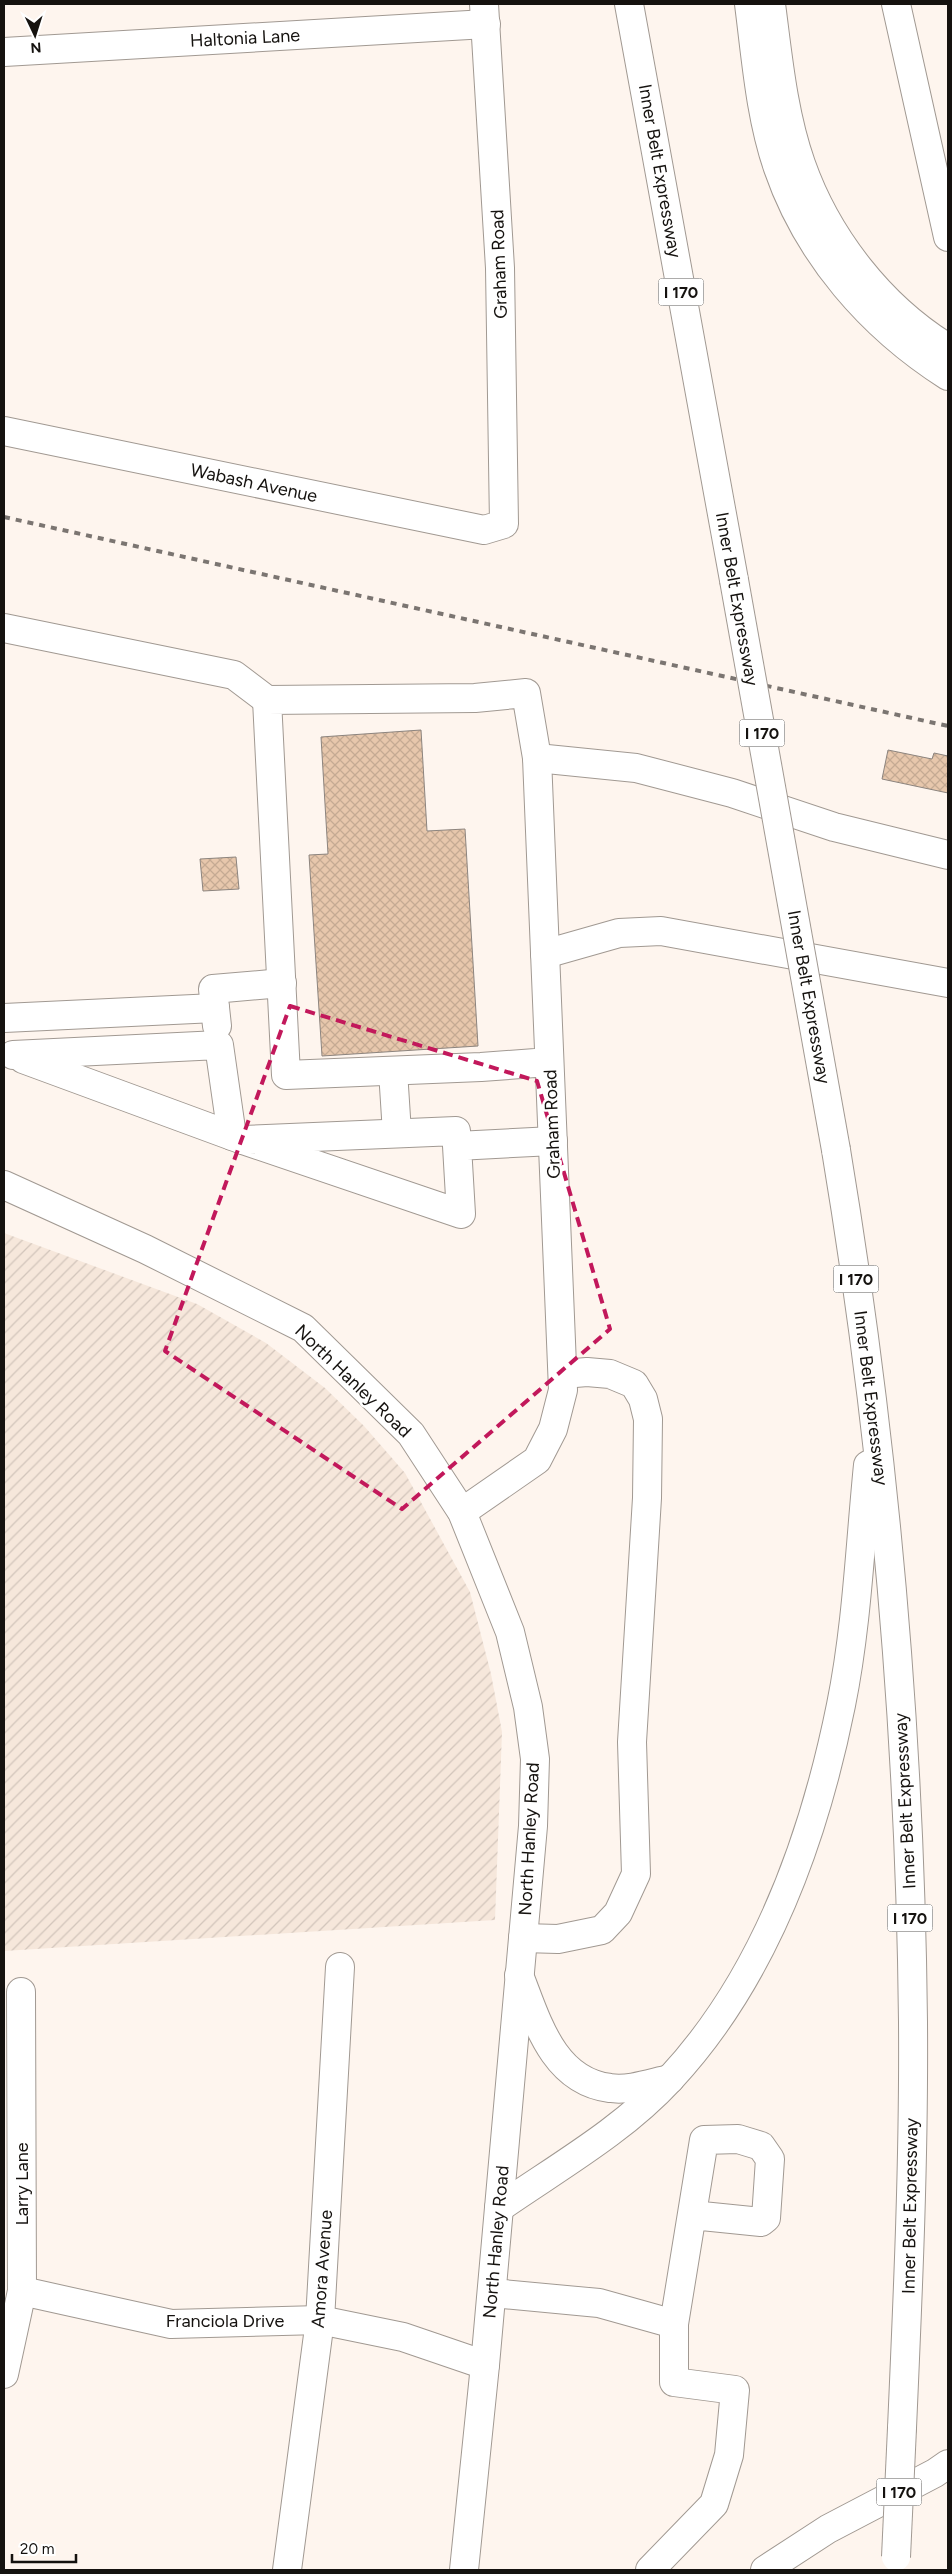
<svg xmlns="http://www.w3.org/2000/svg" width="952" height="2574" font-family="Figtree,sans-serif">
  <defs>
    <pattern id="industrial-furrows" width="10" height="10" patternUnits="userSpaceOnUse" patternTransform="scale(1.25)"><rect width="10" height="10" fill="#f6e7db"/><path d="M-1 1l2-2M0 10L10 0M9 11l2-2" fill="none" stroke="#d2c5bb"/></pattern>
    <pattern id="building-cross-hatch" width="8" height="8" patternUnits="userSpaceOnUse" patternTransform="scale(1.25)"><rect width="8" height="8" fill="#e7c7ac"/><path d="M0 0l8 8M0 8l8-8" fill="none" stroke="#c5aa93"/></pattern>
  </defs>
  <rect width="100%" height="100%" fill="#fef5ee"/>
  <polygon fill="url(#industrial-furrows)" points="4,1233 197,1304 266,1343 325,1388 364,1426 405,1473 470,1592 491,1674 502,1732 495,1920 4,1951"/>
  <g fill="url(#building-cross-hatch)" stroke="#8c847e">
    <polygon points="421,730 427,831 465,829 478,1046 322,1056 309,855 328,854 321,737"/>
    <polygon points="888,750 932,759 934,753 948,756 948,793 882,779"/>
    <polygon points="236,857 239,889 203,891 200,859"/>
  </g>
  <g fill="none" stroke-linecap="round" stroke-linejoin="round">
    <g stroke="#a19992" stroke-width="30">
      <g id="minor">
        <polyline points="4,52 486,24"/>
        <polyline points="4,431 484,530 504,524 500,268 484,4"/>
        <polyline points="4,628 234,675 267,700"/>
        <polyline points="537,758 636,768 732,793 834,827 948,855"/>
        <polyline points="545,954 619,933 661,931 948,983"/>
        <polyline points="4,1018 215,1008"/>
        <polyline points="217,1026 213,989 282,983"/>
        <polyline points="13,1055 219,1045 232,1136"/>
        <polyline points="23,1059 243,1140"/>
        <polyline points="393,1071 397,1133"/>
        <polyline points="457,1146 461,1214 243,1140 456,1131 457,1146 553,1141"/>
        <polyline points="462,1512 537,1460 553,1429 563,1390 537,758 526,693 475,698 267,700 286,1075 481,1067 549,1062"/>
        <polyline points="523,1938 558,1939 602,1930 618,1913 636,1874 632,1742 647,1498 648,1419 643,1399 634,1384 610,1374 587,1372 563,1374"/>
        <polyline points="22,2291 171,2324 320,2320 403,2337 485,2365"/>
        <polyline points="492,2293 599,2303 674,2324 674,2382 735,2390 729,2455 714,2504 650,2570"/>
        <polyline points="674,2324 704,2140 738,2139 761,2146 770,2159 766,2218 761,2222 692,2215"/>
        <polyline points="4,2374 22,2291 21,1992"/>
        <polyline points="287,2570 320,2320 340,1967"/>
      </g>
    </g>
    <g stroke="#a19992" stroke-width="30">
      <polyline id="major" points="4,1185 145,1249 303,1328 411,1434 462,1512 510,1632 528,1707 535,1759 533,1826 485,2365 464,2570"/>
    </g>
    <g stroke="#a19992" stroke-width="30">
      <g id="highway">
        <polyline points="629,4 734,580"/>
        <path d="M749,4C756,58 760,116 778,168C808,255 871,327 948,376"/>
        <path d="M771,4C778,57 783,113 801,164C827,238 881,307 948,348"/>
        <polyline points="896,4 948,237"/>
        <path d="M836,1150C884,1438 910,1730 913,2022C914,2158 908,2292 902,2428"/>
        <path d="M519,1975C537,2021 553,2081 610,2088C629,2091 651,2083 670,2079"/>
        <path d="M499,2208C558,2167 622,2131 670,2079C765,1977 814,1839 841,1705C857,1626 860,1545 868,1465"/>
        <polyline points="765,2570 828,2529 935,2473 948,2464"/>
      </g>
    </g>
    <use href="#minor" stroke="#fff" stroke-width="28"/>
    <use href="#major" stroke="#fff" stroke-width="28"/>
    <use href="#highway" stroke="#fff" stroke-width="28"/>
    <polyline stroke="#7b7571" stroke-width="4" stroke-dasharray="6 6" stroke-linecap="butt" points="4,517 948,726"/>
    <g stroke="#a19992" stroke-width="30" stroke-linecap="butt">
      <g id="highway-bridge">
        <polyline points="734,580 836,1150"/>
        <polyline points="896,2557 902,2428"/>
      </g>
    </g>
    <use href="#highway-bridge" stroke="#fff" stroke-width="28"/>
  </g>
  <path fill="none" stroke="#c2185b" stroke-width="4" stroke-dasharray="10 6" stroke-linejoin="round" d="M290,1006L537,1081L610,1329L402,1509L165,1351Z"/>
  <g text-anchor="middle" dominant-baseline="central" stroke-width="5" stroke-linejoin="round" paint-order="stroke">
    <g fill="#fff" stroke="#5b5957" stroke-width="1">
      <rect x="658.5" y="278.5" width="45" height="27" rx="4"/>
      <rect x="739.5" y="719.5" width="45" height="27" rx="4"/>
      <rect x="833.5" y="1265.5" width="45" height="27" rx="4"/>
      <rect x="887.5" y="1904.5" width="45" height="27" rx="4"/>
      <rect x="876.5" y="2478.5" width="45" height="27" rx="4"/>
    </g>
    <g font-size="16" font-weight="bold" fill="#15120f">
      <text x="681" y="292">I 170</text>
      <text x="762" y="733">I 170</text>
      <text x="856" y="1279">I 170</text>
      <text x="910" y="1918">I 170</text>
      <text x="899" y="2492">I 170</text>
    </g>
    <g font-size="18" fill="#15120f" stroke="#fff">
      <text transform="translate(245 38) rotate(-3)">Haltonia Lane</text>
      <text transform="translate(660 171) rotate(80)">Inner Belt Expressway</text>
      <text transform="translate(499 264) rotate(-92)">Graham Road</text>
      <text transform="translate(254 483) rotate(12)">Wabash Avenue</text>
      <text transform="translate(737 599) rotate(80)">Inner Belt Expressway</text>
      <text transform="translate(809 997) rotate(80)">Inner Belt Expressway</text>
      <text transform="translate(552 1124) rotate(-92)">Graham Road</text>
      <text transform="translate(353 1381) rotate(44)">North Hanley Road</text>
      <text transform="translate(871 1398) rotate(83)">Inner Belt Expressway</text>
      <text transform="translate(905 1801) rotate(-93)">Inner Belt Expressway</text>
      <text transform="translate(529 1839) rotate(-87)">North Hanley Road</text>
      <text transform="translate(22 2184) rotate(-90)">Larry Lane</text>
      <text transform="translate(910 2206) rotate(-89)">Inner Belt Expressway</text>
      <text transform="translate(496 2242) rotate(-85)">North Hanley Road</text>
      <text transform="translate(322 2269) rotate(-86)">Amora Avenue</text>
      <text x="225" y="2321">Franciola Drive</text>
    </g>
  </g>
  <rect width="952" height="2574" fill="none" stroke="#15120f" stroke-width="10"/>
  <g transform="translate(35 35) rotate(176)" stroke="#ffffff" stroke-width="4" paint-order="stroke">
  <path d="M0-4L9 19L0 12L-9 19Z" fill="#15120f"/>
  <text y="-8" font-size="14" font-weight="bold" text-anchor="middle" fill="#15120f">N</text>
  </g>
  <path d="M12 2554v8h64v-8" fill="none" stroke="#15120f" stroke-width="2.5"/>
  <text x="20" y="2554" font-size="15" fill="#15120f" stroke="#ffffff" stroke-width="4" paint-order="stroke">20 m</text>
</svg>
